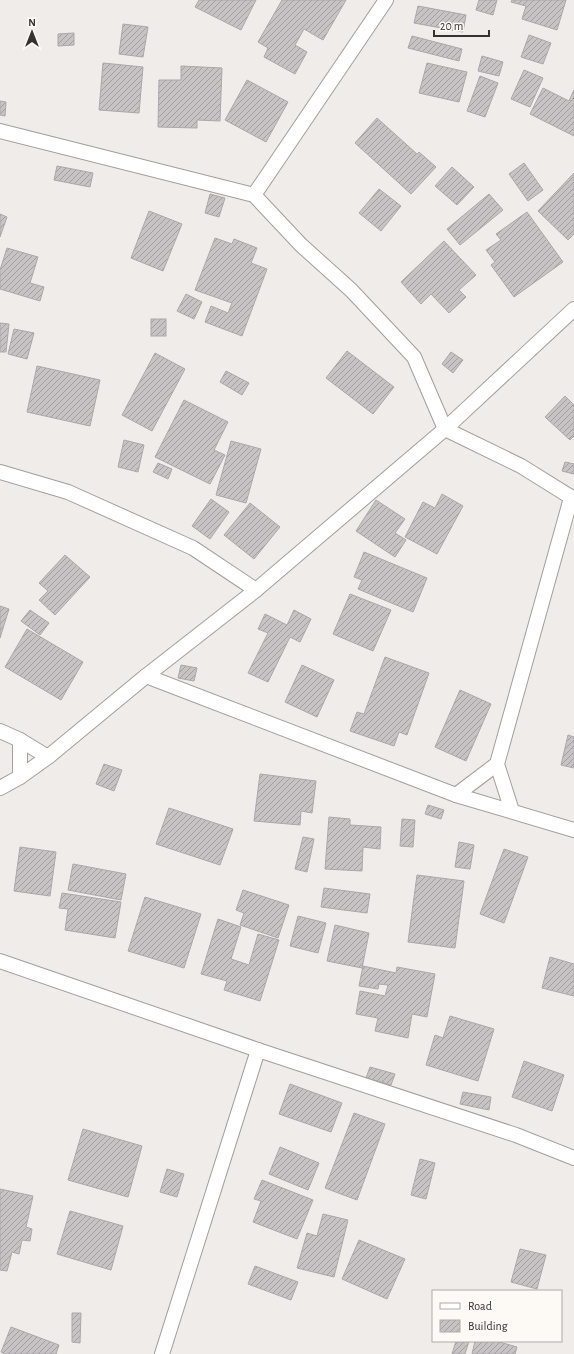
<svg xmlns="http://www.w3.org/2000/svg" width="574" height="1354" font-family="'Alegreya Sans',sans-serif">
  <defs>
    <pattern id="building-hatch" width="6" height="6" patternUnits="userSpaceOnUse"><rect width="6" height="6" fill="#c7c3c5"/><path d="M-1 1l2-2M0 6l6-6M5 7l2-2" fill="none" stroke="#a29fa1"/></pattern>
  </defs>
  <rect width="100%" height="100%" fill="#f0ece9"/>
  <g fill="url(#building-hatch)" stroke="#aba7aa">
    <polygon points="199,0 256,0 241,30 195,7"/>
    <polygon points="282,0 346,0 323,40 304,29 295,45 307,52 295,74 264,57 268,48 258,42"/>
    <polygon points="479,0 497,0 493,15 476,10"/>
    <polygon points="512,0 566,0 557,30 522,19 526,6 511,2"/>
    <polygon points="418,6 466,15 463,32 414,23"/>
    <polygon points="123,24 148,27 143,57 119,54"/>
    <polygon points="74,33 74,45 58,46 58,34"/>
    <polygon points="529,35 551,43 543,64 521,57"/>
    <polygon points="412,36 462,49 459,61 408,48"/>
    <polygon points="482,56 503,62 499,76 478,71"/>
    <polygon points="103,63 143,67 139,113 99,110"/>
    <polygon points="427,63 467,72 459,102 419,93"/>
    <polygon points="181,66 222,68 220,121 197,120 197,128 158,127 159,80 181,80"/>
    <polygon points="524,70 543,78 530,107 511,99"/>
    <polygon points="480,76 498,83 485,117 467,111"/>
    <polygon points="247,80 288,102 266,142 225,120"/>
    <polygon points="543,88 569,101 574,90 574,136 530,114"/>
    <polygon points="0,101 6,102 5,116 0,115"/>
    <polygon points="377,118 417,154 419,152 436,167 411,194 355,143"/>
    <polygon points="524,163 543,190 528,201 509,174"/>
    <polygon points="57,166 93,173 90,187 54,180"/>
    <polygon points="452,167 474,187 457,205 435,186"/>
    <polygon points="574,173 574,234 568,240 538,211"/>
    <polygon points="379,189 401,206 381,231 359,213"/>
    <polygon points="210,194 225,198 219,217 205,213"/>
    <polygon points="489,194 503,210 460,245 447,229"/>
    <polygon points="149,211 182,224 163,271 131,258"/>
    <polygon points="527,212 563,262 514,297 491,265 495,262 486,250 501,240 496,234"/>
    <polygon points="0,214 7,217 0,237"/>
    <polygon points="215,238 232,244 234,239 257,248 251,263 267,269 242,336 205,322 211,306 228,313 232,303 195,290"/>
    <polygon points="444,241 476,275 459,290 466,297 449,313 431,294 421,304 401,282"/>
    <polygon points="7,248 38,257 30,283 44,287 40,301 0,289 0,270"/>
    <polygon points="186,294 202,302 194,319 177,311"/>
    <rect x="151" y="319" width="15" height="17"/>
    <polygon points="0,323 9,324 6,352 0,352"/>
    <polygon points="14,329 34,333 27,359 8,354"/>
    <polygon points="347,351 394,387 373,414 326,378"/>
    <polygon points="451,352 463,360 453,373 442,364"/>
    <polygon points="155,353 185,369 152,431 122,415"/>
    <polygon points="37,366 100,380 90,426 27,412"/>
    <polygon points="226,371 249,383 242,395 220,382"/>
    <polygon points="565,396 574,405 574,436 570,440 545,417"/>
    <polygon points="184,400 228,422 214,450 225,455 210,484 155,457"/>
    <polygon points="124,440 144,445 138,472 118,467"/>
    <polygon points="231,441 261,449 246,503 216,495"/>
    <polygon points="565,462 574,464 574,474 562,471"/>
    <polygon points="158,463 172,469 168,479 153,472"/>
    <polygon points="442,494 463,506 437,554 405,537 423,502 435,508"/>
    <polygon points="211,499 229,512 210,539 192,526"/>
    <polygon points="376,500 405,519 395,533 406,540 395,557 356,531"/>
    <polygon points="250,503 280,527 254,559 224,535"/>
    <polygon points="364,552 427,578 413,612 358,589 362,580 354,577"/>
    <polygon points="65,555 90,577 55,615 39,600 48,591 39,583"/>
    <polygon points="350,594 391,610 373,651 333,634"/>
    <polygon points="0,606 9,609 0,638"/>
    <polygon points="30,610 49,623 40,635 21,621"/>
    <polygon points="294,610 311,619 300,642 290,637 268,682 248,673 268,633 258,629 265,614 287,625"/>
    <polygon points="27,629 83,662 61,700 5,667"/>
    <polygon points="385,657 429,673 407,735 399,732 394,746 350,731 357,712 364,714"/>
    <polygon points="181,665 197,668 194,681 178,678"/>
    <polygon points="302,665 334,680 317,717 285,702"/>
    <polygon points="460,690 491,704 466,761 435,747"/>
    <polygon points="568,735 574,737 574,768 561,765"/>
    <polygon points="104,764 122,770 114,791 96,784"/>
    <polygon points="260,774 316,781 312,813 301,811 300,825 254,821"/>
    <polygon points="428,805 444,810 441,819 425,814"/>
    <polygon points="169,808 233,829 220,865 156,844"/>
    <polygon points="329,817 350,819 350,825 381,827 380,849 363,847 362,871 325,869"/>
    <polygon points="402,819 415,820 413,847 400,846"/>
    <polygon points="303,837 314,839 307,872 295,869"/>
    <polygon points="459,842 474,845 470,869 455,867"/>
    <polygon points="20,847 56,852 50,896 14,891"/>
    <polygon points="504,849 528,857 504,923 480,914"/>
    <polygon points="73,864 126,874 121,900 68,890"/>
    <polygon points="417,875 464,881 455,948 408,942"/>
    <polygon points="324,888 370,894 367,913 321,907"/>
    <polygon points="243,890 289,905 278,938 240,925 244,913 236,910"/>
    <polygon points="62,893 121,902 115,938 65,930 68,909 59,908"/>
    <polygon points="145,897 201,914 184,968 128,951"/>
    <polygon points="298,916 326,923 318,953 290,946"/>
    <polygon points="218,919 241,927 231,959 249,965 258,934 279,940 260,1001 224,990 227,981 201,974"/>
    <polygon points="335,925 369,933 362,968 327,961"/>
    <polygon points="550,957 574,964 574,996 542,988"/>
    <polygon points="363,966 396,973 397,967 435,974 427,1017 412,1014 408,1038 375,1031 378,1018 356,1014 360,991 385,996 388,985 379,984 378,989 359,986"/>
    <polygon points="450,1016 494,1029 478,1081 426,1065 435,1035 443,1038"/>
    <polygon points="524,1061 564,1075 552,1111 512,1097"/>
    <polygon points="370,1067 395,1074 391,1085 366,1078"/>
    <polygon points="290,1084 342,1103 331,1132 279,1114"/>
    <polygon points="463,1092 491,1097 489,1110 460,1104"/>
    <polygon points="354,1113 385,1124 357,1200 325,1188"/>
    <polygon points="83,1129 142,1146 128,1197 68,1180"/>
    <polygon points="280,1147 319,1163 308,1190 269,1174"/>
    <polygon points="420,1159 435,1163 426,1199 411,1195"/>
    <polygon points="167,1169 184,1174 177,1197 160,1192"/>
    <polygon points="262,1180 313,1200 297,1239 253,1222 261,1201 254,1199"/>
    <polygon points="0,1189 33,1196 26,1227 32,1229 30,1241 22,1240 19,1254 12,1252 7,1271 0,1270"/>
    <polygon points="70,1211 123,1226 111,1270 57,1254"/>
    <polygon points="323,1214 348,1220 334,1277 297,1268 307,1233 317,1236"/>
    <polygon points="359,1240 405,1259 387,1299 342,1279"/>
    <polygon points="520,1249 546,1255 537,1289 511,1282"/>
    <polygon points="255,1266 298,1282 291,1300 248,1284"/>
    <polygon points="72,1313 81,1313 80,1343 72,1342"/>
    <polygon points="11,1327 59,1345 56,1354 5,1354 1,1352"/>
    <polygon points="456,1341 469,1341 465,1354 452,1354"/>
    <polygon points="475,1341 496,1341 517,1347 515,1354 472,1354"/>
  </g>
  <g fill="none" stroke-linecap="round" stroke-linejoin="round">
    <g stroke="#a29f9b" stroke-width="16">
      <g id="minor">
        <polyline points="0,131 254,195 301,245 351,290 414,357 445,429 521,466 574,499"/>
        <polyline points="254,195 386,0"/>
        <polyline points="0,472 68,492 193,548 256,590"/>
        <polyline points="146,676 456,795 574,830"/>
        <polyline points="0,731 20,740 48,757"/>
        <polyline points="20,777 20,740"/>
        <polyline points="0,788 20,777 48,757 146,676 256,590 445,429 574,309"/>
        <polyline points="456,795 497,764"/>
        <polyline points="512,811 497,764 571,498"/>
        <polyline points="0,961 258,1050 516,1135 574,1158"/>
        <polyline points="162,1354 258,1050"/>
      </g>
    </g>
    <use href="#minor" stroke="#fff" stroke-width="14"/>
  </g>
  <rect x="432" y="1290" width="130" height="52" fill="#fdfaf6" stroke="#adaaa8"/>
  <rect x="440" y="1303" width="20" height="6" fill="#ffffff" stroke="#adaaa8"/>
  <text x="468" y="1310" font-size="12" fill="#343332">Road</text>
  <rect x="440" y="1320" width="20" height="12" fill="url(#building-hatch)" stroke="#adaaa8"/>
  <text x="468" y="1330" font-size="12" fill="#343332">Building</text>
  <g transform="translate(32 32)" stroke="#fdfaf6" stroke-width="3" paint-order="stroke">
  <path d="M0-3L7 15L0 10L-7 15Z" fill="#343332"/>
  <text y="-6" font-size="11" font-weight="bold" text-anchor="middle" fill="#343332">N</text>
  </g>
  <path d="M434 30v6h55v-6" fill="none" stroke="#343332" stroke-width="2"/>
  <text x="440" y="30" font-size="12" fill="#343332" stroke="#fdfaf6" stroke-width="3" paint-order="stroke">20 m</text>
</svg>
